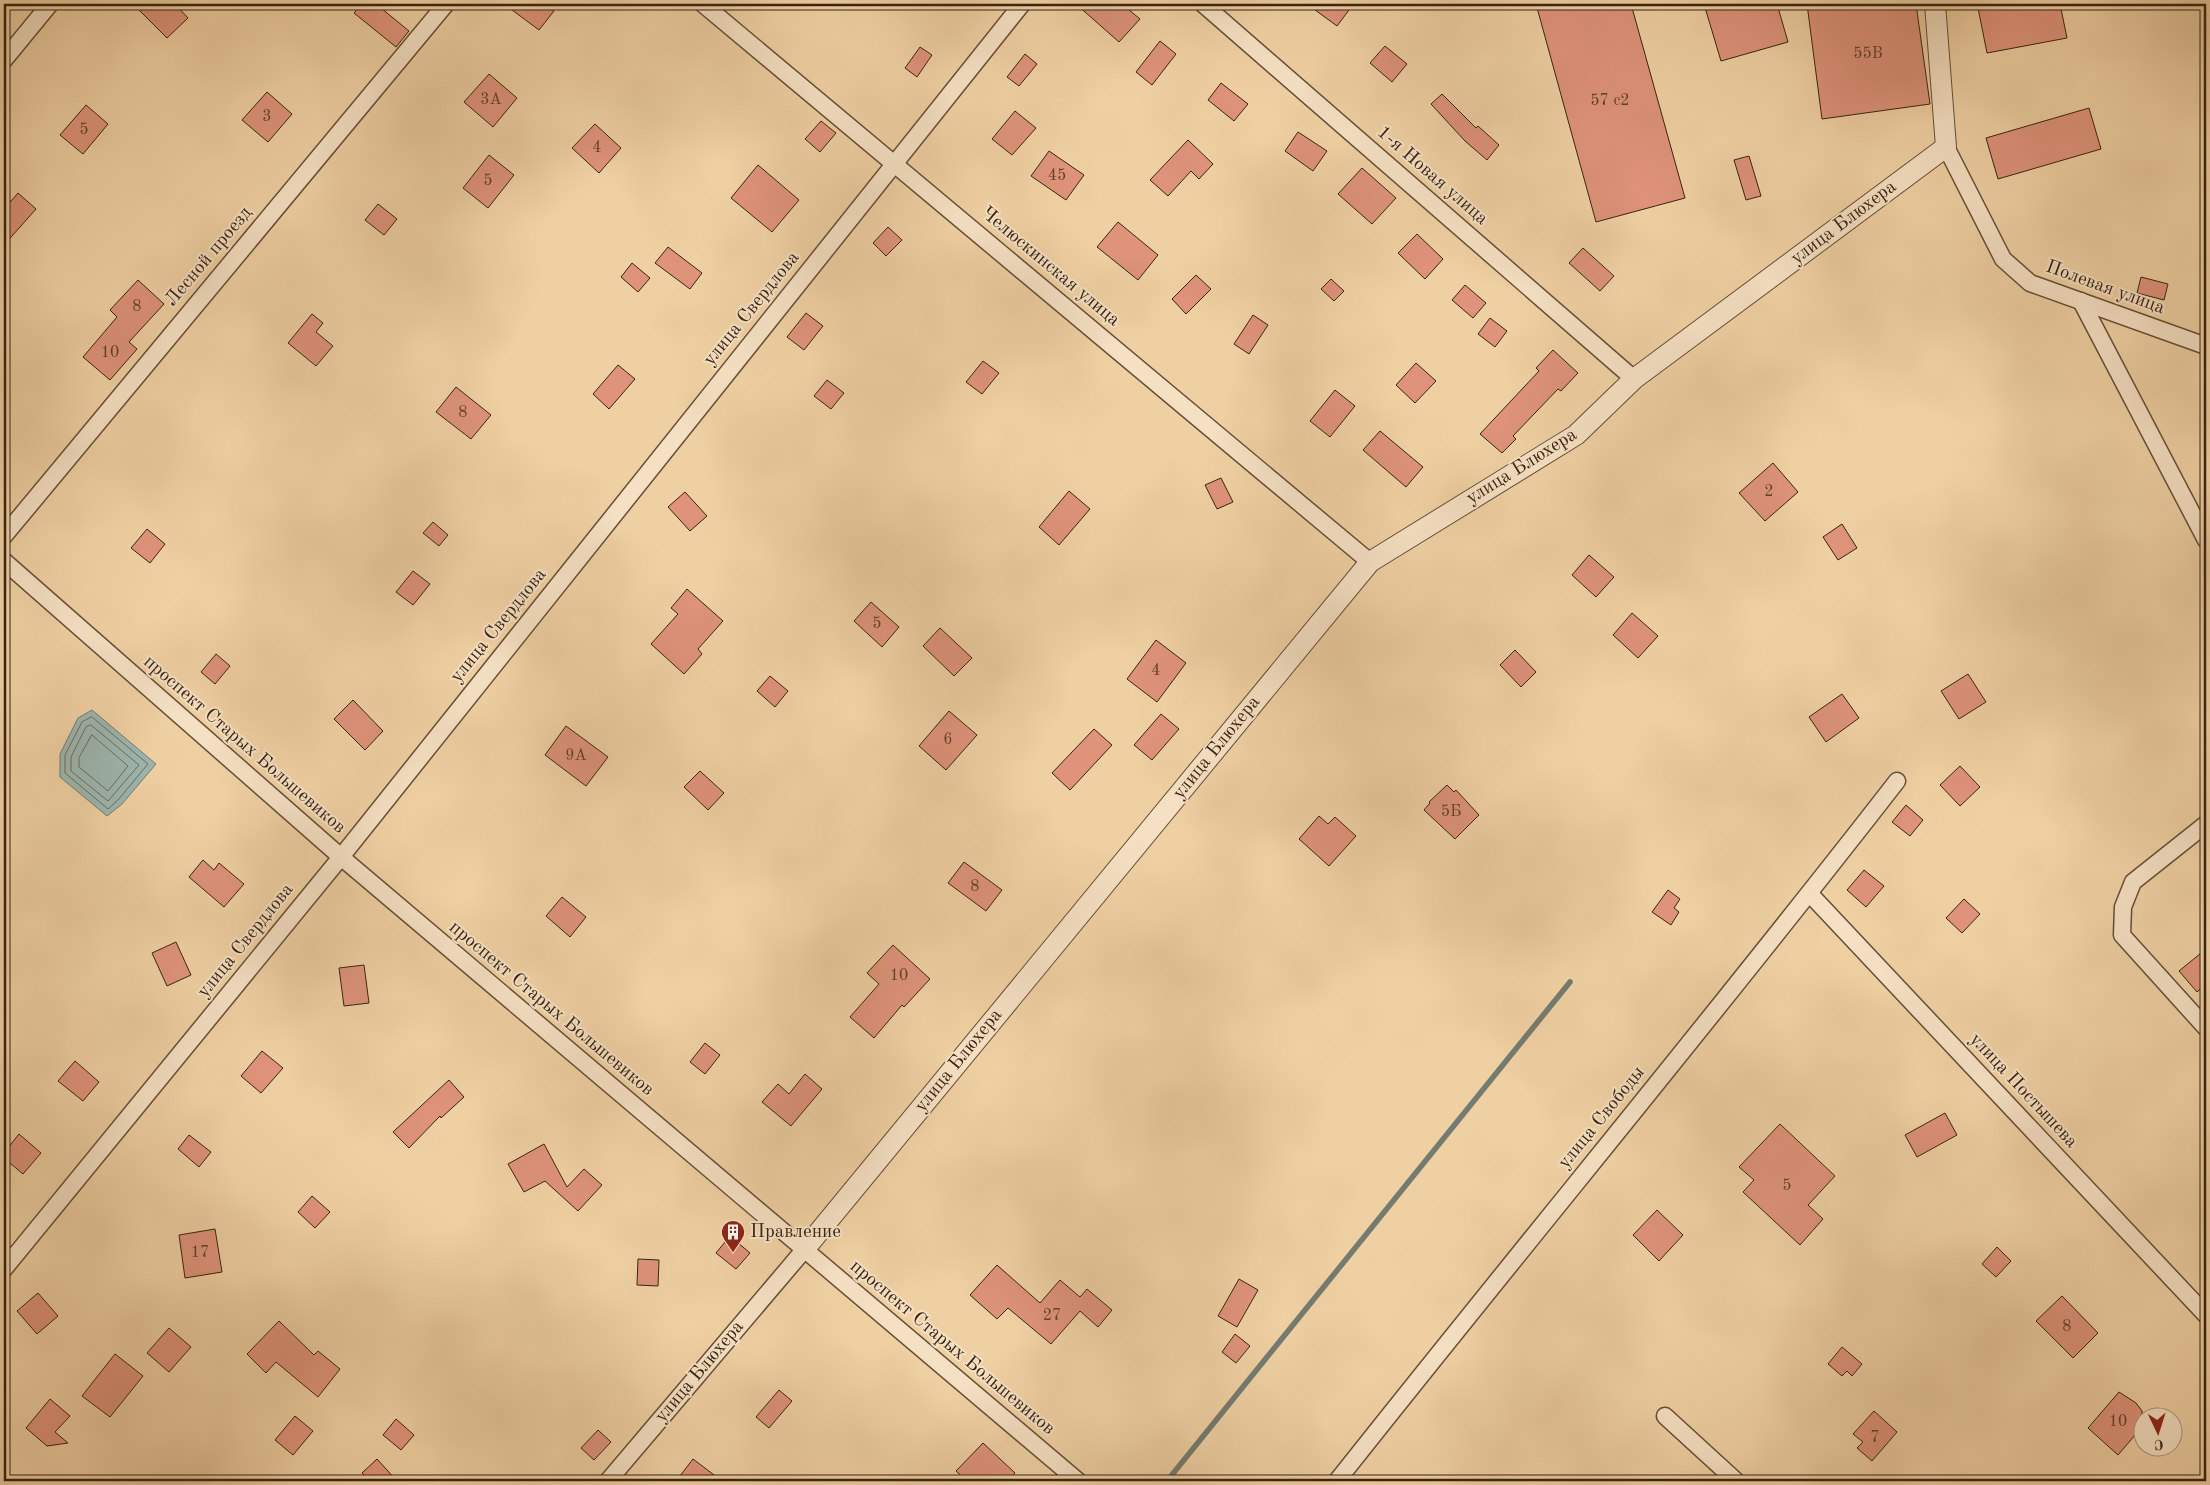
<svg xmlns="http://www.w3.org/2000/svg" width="2210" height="1485" font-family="'Old Standard TT',serif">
  <rect width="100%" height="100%" fill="#efd0a3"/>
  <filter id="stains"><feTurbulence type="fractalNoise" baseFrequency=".004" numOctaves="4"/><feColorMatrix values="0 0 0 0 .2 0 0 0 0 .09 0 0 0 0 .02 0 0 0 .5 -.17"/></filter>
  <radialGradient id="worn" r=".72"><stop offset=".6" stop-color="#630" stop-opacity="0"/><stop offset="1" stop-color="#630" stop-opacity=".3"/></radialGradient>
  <polygon fill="#9cb5ae" stroke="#747b70" points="92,710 156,764 122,804 107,816 60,777 60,754 78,718"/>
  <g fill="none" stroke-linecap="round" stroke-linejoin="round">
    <g stroke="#6a6c60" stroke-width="1">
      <polygon points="92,717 148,764 118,800 108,809 65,773 65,755 82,722"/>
      <polygon points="91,725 139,765 108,801 71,771 71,757 86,727"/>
      <polygon points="92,735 128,766 108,791 79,767 79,758"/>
    </g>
    <polyline stroke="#747b70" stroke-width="5.5" points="1167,1481 1570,982"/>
  </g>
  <g fill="#de937a" stroke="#382312">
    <polygon points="133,4 175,4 188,18 167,38"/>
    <polygon points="362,4 376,4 409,31 396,47 354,13"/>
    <polygon points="504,4 544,4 554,11 539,30"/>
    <polygon points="1076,4 1122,4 1140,19 1119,42"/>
    <polygon points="1307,4 1341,4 1349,10 1337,26"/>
    <polygon points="1536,4 1631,4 1685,198 1596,222"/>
    <polygon points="1704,4 1777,4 1788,42 1721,61"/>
    <polygon points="1807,4 1916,4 1930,104 1822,119"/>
    <polygon points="2003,4 2060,4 2067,38 1987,53 1978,8"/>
    <polygon points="1160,41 1176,54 1152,85 1136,72"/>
    <polygon points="1385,46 1407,64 1392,82 1370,63"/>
    <polygon points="920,47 932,55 917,77 905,68"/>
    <polygon points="1025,54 1037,64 1019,86 1007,77"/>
    <polygon points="489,74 517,98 493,127 464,102"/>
    <polygon points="1221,83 1248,104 1234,121 1208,100"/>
    <polygon points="267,92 292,114 268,142 242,120"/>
    <polygon points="1442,94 1476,128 1478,126 1499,145 1487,160 1465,141 1431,104"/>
    <polygon points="86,105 108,124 83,154 60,135"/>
    <polygon points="2089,108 2101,149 1998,179 1986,138"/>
    <polygon points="1015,111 1036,128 1012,155 992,139"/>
    <polygon points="821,121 836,133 820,152 805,139"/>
    <polygon points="595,124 621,148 599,173 572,148"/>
    <polygon points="1298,132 1327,151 1313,171 1285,151"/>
    <polygon points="1188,140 1213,164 1199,179 1191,171 1168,196 1150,180"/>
    <polygon points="1049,151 1084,175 1066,200 1031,176"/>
    <polygon points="489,155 514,175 488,208 463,188"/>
    <polygon points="1749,156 1761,196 1746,200 1734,160"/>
    <polygon points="758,165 799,200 772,232 731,198"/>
    <polygon points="1362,168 1396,198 1372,224 1338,194"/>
    <polygon points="18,193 36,209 4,245 4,209"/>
    <polygon points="378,204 397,219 384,235 365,220"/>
    <polygon points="1118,222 1158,255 1138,280 1097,247"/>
    <polygon points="888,227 902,240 886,256 873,243"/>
    <polygon points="1417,234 1443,259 1425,279 1398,253"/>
    <polygon points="668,247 702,273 690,289 655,263"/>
    <polygon points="1583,248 1614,276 1600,291 1569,263"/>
    <polygon points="632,263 650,278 638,292 621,277"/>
    <polygon points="1196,275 1211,289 1186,314 1172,299"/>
    <polygon points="2141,277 2168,284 2164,300 2137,293"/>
    <polygon points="1331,279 1344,291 1334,301 1321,289"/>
    <polygon points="138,280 164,304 129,342 137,349 110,380 83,357 117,317 110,310"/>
    <polygon points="1465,285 1486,303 1473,318 1452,300"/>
    <polygon points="806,313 823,326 804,350 787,337"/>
    <polygon points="312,314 323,323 316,332 333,346 316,366 288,343"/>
    <polygon points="1253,315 1268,325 1249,354 1234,344"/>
    <polygon points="1490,318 1507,331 1495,347 1478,334"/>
    <polygon points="1553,350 1578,373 1561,391 1558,389 1513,436 1516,439 1502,453 1480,434 1539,371 1536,368"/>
    <polygon points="983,361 999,373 982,394 966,382"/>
    <polygon points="1416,363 1436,381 1415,403 1396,385"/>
    <polygon points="618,365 635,379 609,409 593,394"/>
    <polygon points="827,380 844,393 831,409 814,396"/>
    <polygon points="456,387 491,415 471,439 436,412"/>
    <polygon points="1335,390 1355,406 1330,437 1310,421"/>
    <polygon points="1380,431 1423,467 1406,487 1363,450"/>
    <polygon points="1773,463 1798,492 1765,521 1739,493"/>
    <polygon points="1221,478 1233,502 1217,509 1205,485"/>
    <polygon points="1069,491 1090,509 1059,545 1039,527"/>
    <polygon points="685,492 707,516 690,531 668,507"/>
    <polygon points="433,522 448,535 439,546 423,533"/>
    <polygon points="1842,524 1857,548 1838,560 1823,537"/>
    <polygon points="147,529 165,544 150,563 131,548"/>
    <polygon points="1589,555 1614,577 1596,597 1572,575"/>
    <polygon points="413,571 430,584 413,605 396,592"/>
    <polygon points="687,589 723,621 698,649 702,654 684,674 651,644 678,614 671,608"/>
    <polygon points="871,602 899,627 882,647 854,621"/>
    <polygon points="1632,613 1658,636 1638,658 1613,635"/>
    <polygon points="940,628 972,658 954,676 923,646"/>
    <polygon points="1156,640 1186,663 1157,702 1127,679"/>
    <polygon points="1515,650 1536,672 1521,687 1500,665"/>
    <polygon points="216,654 230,666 215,684 201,672"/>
    <polygon points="1968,674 1986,702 1959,719 1941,691"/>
    <polygon points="770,676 788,691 775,707 757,691"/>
    <polygon points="1842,694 1859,718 1826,742 1809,717"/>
    <polygon points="353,700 383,731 365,750 334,719"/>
    <polygon points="949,711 977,735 946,770 919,746"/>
    <polygon points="1161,714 1179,729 1152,760 1134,745"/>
    <polygon points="566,726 608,757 586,786 545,755"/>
    <polygon points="1094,729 1112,745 1070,790 1052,773"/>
    <polygon points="1960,766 1980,787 1960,806 1940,785"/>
    <polygon points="700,771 724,793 708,810 684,787"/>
    <polygon points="1447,785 1454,792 1456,790 1479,815 1455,839 1424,810 1430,803 1429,802"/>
    <polygon points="1906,805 1923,820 1910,836 1892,822"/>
    <polygon points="1319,816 1328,824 1335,817 1356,836 1329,866 1299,839"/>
    <polygon points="203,860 214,870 219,863 244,884 224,907 189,877"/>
    <polygon points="964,862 1002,890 986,911 948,883"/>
    <polygon points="1864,870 1884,886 1866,907 1847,890"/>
    <polygon points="1668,890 1680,899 1674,908 1679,912 1671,925 1652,912"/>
    <polygon points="562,897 586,917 570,937 546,916"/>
    <polygon points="1964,899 1980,914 1962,933 1946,918"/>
    <polygon points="176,942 191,975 167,986 152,953"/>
    <polygon points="893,945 930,979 904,1007 902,1005 874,1038 850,1017 879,984 867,973"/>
    <polygon points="2206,949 2206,984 2197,992 2179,971"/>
    <polygon points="364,965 369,1003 344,1006 339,968"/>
    <polygon points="705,1043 720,1055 705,1074 690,1062"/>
    <polygon points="262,1051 283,1068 261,1093 241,1076"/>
    <polygon points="75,1061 99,1082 83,1101 58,1081"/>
    <polygon points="805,1074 822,1089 791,1126 762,1102 778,1084 789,1094"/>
    <polygon points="449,1080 464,1097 441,1118 440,1116 409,1148 393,1132"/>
    <polygon points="1945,1113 1957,1135 1917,1157 1905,1135"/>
    <polygon points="1780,1124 1835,1176 1808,1205 1823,1219 1800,1245 1743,1192 1754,1180 1739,1167"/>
    <polygon points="19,1134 41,1153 23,1174 4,1158 4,1153"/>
    <polygon points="189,1135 211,1152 199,1167 178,1149"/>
    <polygon points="544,1144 567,1187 584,1169 602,1185 578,1211 545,1181 524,1192 508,1164"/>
    <polygon points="312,1196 330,1212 315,1228 298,1212"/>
    <polygon points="1657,1210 1683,1235 1659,1261 1633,1235"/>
    <polygon points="215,1229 222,1272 185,1278 179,1235"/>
    <polygon points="730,1236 750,1253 736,1269 716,1253"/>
    <polygon points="1997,1247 2011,1261 1996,1277 1982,1264"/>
    <polygon points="638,1259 659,1260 658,1286 637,1285"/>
    <polygon points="997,1265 1040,1303 1060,1280 1080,1297 1087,1289 1112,1310 1098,1327 1080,1311 1051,1344 1008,1308 997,1319 970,1295"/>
    <polygon points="1239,1279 1258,1290 1237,1327 1218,1316"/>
    <polygon points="38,1293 58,1316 37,1334 17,1311"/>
    <polygon points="2062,1296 2098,1333 2073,1358 2036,1321"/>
    <polygon points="279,1321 314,1355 318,1351 340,1369 318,1397 276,1362 266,1373 247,1354"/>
    <polygon points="169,1328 191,1347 169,1372 147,1353"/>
    <polygon points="1235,1334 1250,1346 1236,1363 1222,1352"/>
    <polygon points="1842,1347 1862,1364 1852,1376 1847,1371 1842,1376 1828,1364"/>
    <polygon points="115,1354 143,1376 110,1417 82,1396"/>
    <polygon points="779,1390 792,1401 769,1428 756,1417"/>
    <polygon points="2119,1392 2136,1403 2142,1411 2142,1427 2118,1455 2088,1428"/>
    <polygon points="50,1399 70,1416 55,1432 68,1443 47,1446 26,1428"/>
    <polygon points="1874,1411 1897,1432 1872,1461 1857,1448 1863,1442 1853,1434"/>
    <polygon points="295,1416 313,1431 293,1455 275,1440"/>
    <polygon points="396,1419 414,1435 401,1450 383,1435"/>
    <polygon points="598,1430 611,1442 594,1460 581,1448"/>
    <polygon points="983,1443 1015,1473 1007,1481 967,1481 956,1471"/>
    <polygon points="377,1459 397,1481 370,1481 362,1473"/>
    <polygon points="693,1459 722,1481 676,1481"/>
  </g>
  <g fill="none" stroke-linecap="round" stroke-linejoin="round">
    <g stroke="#664e36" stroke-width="19">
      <g id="minor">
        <polyline points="703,4 1370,562"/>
        <polyline points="1203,4 1634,379"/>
        <polyline points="4,60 50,4"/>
        <polyline points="1946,147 2003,259 2030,283 2206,346"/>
        <polyline points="2081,301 2206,540"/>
        <polyline points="4,536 446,4"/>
        <polyline points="4,561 341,857 1078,1481"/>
        <polyline points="2206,824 2133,882 2123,907 2122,935 2206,1028"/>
        <polyline points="1810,894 2206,1315"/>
        <polyline points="4,1269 341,857 1022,4"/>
        <polyline points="1665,1416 1736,1481"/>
        <polyline points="608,1481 804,1250"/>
        <path d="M1337,1481C1522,1247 1714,1017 1897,781"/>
      </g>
    </g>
    <g stroke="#664e36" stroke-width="22">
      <polyline id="tertiary" points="804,1250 1370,562 1576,435 1634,379 1946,147 1935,4"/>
    </g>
    <use href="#minor" stroke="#f5e0c3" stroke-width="16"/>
    <use href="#tertiary" stroke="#f5e0c3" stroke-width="20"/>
  </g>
  <defs>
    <g id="building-pin" transform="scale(1.25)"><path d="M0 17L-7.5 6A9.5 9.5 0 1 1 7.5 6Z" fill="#8f2418" stroke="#f5e0c3"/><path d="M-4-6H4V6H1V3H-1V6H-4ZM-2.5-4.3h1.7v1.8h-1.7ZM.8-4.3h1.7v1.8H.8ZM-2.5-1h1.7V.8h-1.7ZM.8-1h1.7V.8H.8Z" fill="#fff"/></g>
  </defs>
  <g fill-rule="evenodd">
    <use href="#building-pin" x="733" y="1232"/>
  </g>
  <g text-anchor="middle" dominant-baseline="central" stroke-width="4" stroke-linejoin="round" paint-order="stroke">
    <g font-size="16" fill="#623f2c">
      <text x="1868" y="54">55В</text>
      <text x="491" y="100">3А</text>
      <text x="1610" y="101">57 с2</text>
      <text x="267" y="117">3</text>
      <text x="84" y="130">5</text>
      <text x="597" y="148">4</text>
      <text x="1057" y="176">45</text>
      <text x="488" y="181">5</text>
      <text x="137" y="307">8</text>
      <text x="110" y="353">10</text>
      <text x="463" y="413">8</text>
      <text x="1769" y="492">2</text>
      <text x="877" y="624">5</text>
      <text x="1156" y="671">4</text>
      <text x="948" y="740">6</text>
      <text x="576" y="756">9А</text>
      <text x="1451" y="812">5Б</text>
      <text x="975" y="887">8</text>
      <text x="899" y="976">10</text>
      <text x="1787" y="1186">5</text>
      <text x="200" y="1253">17</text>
      <text x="1052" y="1316">27</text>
      <text x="2067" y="1327">8</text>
      <text x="2118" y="1422">10</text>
      <text x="1875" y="1438">7</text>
    </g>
    <g font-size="19" fill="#382312" stroke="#f5e0c3">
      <text transform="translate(1432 176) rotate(41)">1-я Новая улица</text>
      <text transform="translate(1844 223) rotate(-37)">улица Блюхера</text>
      <text transform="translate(209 257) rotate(-50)">Лесной проезд</text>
      <text transform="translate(1050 267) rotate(40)">Челюскинская улица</text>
      <text transform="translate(2105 288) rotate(20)">Полевая улица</text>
      <text transform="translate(752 309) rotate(-51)">улица Свердлова</text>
      <text transform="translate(1522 467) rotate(-32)">улица Блюхера</text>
      <text transform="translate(499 626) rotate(-51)">улица Свердлова</text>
      <text transform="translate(244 745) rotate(41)">проспект Старых Большевиков</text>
      <text transform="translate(1217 748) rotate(-51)">улица Блюхера</text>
      <text transform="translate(246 941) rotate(-51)">улица Свердлова</text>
      <text transform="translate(551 1009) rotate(40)">проспект Старых Большевиков</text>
      <text transform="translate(959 1061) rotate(-51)">улица Блюхера</text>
      <text transform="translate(2023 1091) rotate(47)">улица Постышева</text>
      <text transform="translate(1602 1118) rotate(-51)">улица Свободы</text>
      <text transform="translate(952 1348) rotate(40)">проспект Старых Большевиков</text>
      <text transform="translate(700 1372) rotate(-50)">улица Блюхера</text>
    </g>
    <g font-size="19" fill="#382312" stroke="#f5e0c3" text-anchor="start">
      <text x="750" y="1232">Правление</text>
    </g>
  </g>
  <rect width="2210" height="1485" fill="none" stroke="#efd0a3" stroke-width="20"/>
  <rect x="5" y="5" width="2200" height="1475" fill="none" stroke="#382312" stroke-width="2.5"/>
  <rect x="10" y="10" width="2190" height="1465" fill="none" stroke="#382312"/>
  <g transform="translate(2158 1432) rotate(176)"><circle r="24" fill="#f5e0c3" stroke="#a9947c"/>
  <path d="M0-4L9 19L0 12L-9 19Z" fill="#8f2418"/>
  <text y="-8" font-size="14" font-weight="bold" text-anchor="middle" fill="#382312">С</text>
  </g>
  <rect width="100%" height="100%" filter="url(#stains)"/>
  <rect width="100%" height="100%" fill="url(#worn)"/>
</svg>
